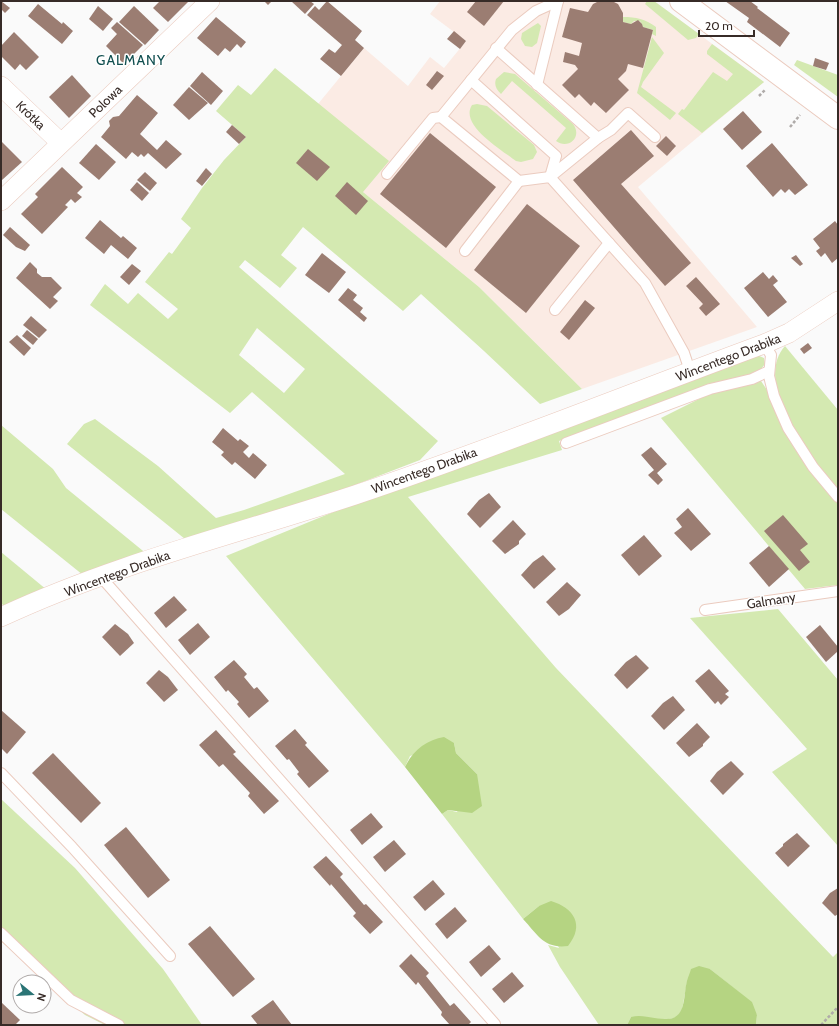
<svg xmlns="http://www.w3.org/2000/svg" width="839" height="1026" font-family="Cabin,sans-serif">
  <rect width="100%" height="100%" fill="#fafafa"/>
  <polygon fill="#fbebe4" points="440,1 654,1 764,82 638,187 757,327 582,389 479,287 363,192 318,104 364,48 408,86 430,57 444,68 466,41 430,14"/>
  <g fill="#d4e9b1" fill-rule="evenodd">
    <polygon points="647,1 654,1 699,34 696,38 688,40 645,4"/>
    <path d="M623,17C636,17 645,19 656,27V36L652,34L653,30L643,27L640,21H634L631,24L623,22Z"/>
    <polygon points="538,23 541,26 537,43 532,47 525,46 521,39 522,33"/>
    <polygon points="652,37 664,53 643,82 641,87 676,113 670,120 637,93"/>
    <polygon points="712,44 764,82 702,133 678,114 682,109 684,110 713,72 727,81 733,74 707,54 707,51"/>
    <polygon points="797,60 838,75 838,97 794,65"/>
    <path d="M275,68L389,161L363,192L479,287L582,389L540,404L484,351L421,294L403,311L303,227L281,255L297,268L280,288L245,260L239,267L438,441L420,460L342,490L185,539L67,444L84,424L95,419L158,466L216,518L244,510L345,474L252,392L230,413L90,305L105,284L128,304L138,293L168,319L178,309L145,282L169,252L172,254L191,228L181,219L202,188L224,160L246,137L216,111L238,85L251,95ZM257,328L305,369L284,393L239,355Z"/>
    <path d="M504,72L515,74L573,124C583,137 568,150 556,141L566,128L512,81L501,94C496,89 494,85 496,79Z"/>
    <path d="M477,104L487,106L534,145L537,152L533,159L521,162L516,161C502,150 459,125 472,105Z"/>
    <path d="M785,346L838,410V492C813,461 751,384 785,346Z"/>
    <polygon points="757,355 764,358 765,364 761,369 751,375 608,422 559,441 562,450 408,497 556,668 833,957 838,952 838,1025 756,1025 757,1015 741,994 710,969 687,982 682,1010 677,1017 665,1020 631,1017 627,1025 599,1025 560,967 548,945 559,948 539,906 523,919 442,814 448,810 457,812 477,774 456,753 454,743 410,756 405,767 226,556 353,504"/>
    <polygon points="755,381 761,381 767,390 783,428 809,469 838,504 838,585 805,589 661,418 711,393"/>
    <polygon points="1,425 53,469 66,488 148,555 83,575 1,509"/>
    <polygon points="1,552 47,590 4,606 1,603"/>
    <polygon points="778,609 838,680 838,846 772,772 807,749 690,618"/>
    <polygon points="1,799 75,868 163,969 202,1025 105,1025 85,1015 1,941"/>
  </g>
  <g fill="#b5d482">
    <path d="M444,737L454,743L456,753L477,774L482,806L472,813L448,810L442,814L405,767C413,750 427,740 444,737Z"/>
    <path d="M551,901C574,908 585,925 568,946C544,949 538,935 523,919L539,906Z"/>
    <path d="M699,966L710,969L752,1002L757,1015L756,1025H627L631,1017C643,1014 652,1019 665,1019C687,1020 683,996 687,981C688,977 690,973 691,969Z"/>
  </g>
  <g fill="#9b7d72">
    <polygon points="1,1 10,8 5,13 1,9"/>
    <polygon points="160,1 189,1 168,22 153,8"/>
    <polygon points="264,1 272,1 268,5"/>
    <polygon points="291,1 310,1 314,4 305,14"/>
    <polygon points="327,1 362,31 355,40 364,48 341,76 320,59 329,49 335,53 342,45 307,15 315,6 319,10"/>
    <polygon points="476,1 504,1 484,26 467,12"/>
    <polygon points="599,1 612,1 618,4 623,13 623,22 631,24 638,20 642,24 643,27 653,30 643,68 628,64 626,71 618,79 629,90 606,113 594,102 591,106 579,94 575,98 562,85 578,69 575,65 563,62 565,52 579,56 582,43 562,37 570,8 588,12 593,4"/>
    <polygon points="725,1 750,1 758,7 757,8 790,33 780,47 747,22 749,18"/>
    <polygon points="38,4 62,24 63,22 73,31 62,44 28,16"/>
    <polygon points="98,6 113,19 103,31 89,19"/>
    <polygon points="134,6 159,30 145,45 119,22"/>
    <polygon points="216,17 246,42 241,48 237,44 230,52 225,48 218,56 197,38"/>
    <polygon points="117,22 143,45 124,64 106,46 117,34 111,28"/>
    <polygon points="454,31 466,41 460,49 447,39"/>
    <polygon points="14,32 39,57 26,70 20,64 15,70 1,56 1,46"/>
    <polygon points="815,58 829,63 826,70 813,66"/>
    <polygon points="437,71 444,76 432,90 426,85"/>
    <polygon points="202,72 223,91 211,105 190,86"/>
    <polygon points="72,75 91,96 69,118 49,97"/>
    <polygon points="189,87 208,103 189,120 173,105"/>
    <polygon points="137,95 158,113 140,134 157,150 166,140 182,154 166,169 148,153 144,157 141,154 138,157 132,152 126,159 101,137 110,126 109,121 113,117 119,116"/>
    <polygon points="743,111 762,132 742,150 723,129"/>
    <polygon points="232,125 246,137 239,144 226,132"/>
    <polygon points="631,130 654,156 621,184 691,263 665,286 573,180"/>
    <polygon points="430,133 496,187 446,248 380,194"/>
    <polygon points="666,136 676,146 667,156 656,146"/>
    <polygon points="1,141 22,162 2,180 1,179"/>
    <polygon points="772,143 808,185 795,195 789,189 785,193 781,189 773,197 746,166"/>
    <polygon points="96,144 116,162 99,180 79,163"/>
    <polygon points="308,149 330,167 317,181 296,163"/>
    <polygon points="62,167 83,187 77,193 82,197 75,203 71,199 65,205 68,207 42,234 21,214 38,197 35,194"/>
    <polygon points="206,168 212,174 202,186 196,181"/>
    <polygon points="145,172 157,183 150,191 137,180"/>
    <polygon points="137,182 149,193 142,201 130,190"/>
    <polygon points="347,182 368,201 356,215 335,196"/>
    <polygon points="527,204 580,246 526,313 474,270"/>
    <polygon points="100,220 121,238 123,236 137,248 128,259 111,245 104,254 85,238"/>
    <polygon points="835,221 838,225 838,258 832,263 825,253 821,257 816,251 820,248 813,239"/>
    <polygon points="10,227 30,245 25,251 16,247 3,235"/>
    <polygon points="322,253 346,272 329,293 305,275"/>
    <polygon points="796,255 803,264 800,266 791,258"/>
    <polygon points="30,262 37,269 37,273 42,277 51,277 62,288 53,297 58,301 50,309 16,278"/>
    <polygon points="132,264 141,271 129,285 120,277"/>
    <polygon points="763,272 769,279 773,275 778,281 773,285 787,302 768,317 744,288"/>
    <polygon points="696,277 720,304 706,316 699,308 703,304 686,286"/>
    <polygon points="348,288 357,295 353,300 363,308 360,312 367,318 364,322 338,300"/>
    <polygon points="585,300 595,308 569,340 560,332"/>
    <polygon points="31,316 47,330 39,338 23,325"/>
    <polygon points="27,330 38,339 33,345 22,336"/>
    <polygon points="17,335 31,348 24,356 9,342"/>
    <polygon points="808,343 812,348 804,354 800,349"/>
    <polygon points="223,428 238,441 240,439 249,446 243,452 249,458 253,453 267,465 255,479 235,462 232,465 221,455 224,452 212,442"/>
    <polygon points="651,447 667,464 657,473 663,480 658,485 648,475 654,470 641,455"/>
    <polygon points="489,493 501,507 480,528 467,514 479,500"/>
    <polygon points="688,508 711,534 691,551 674,533 682,527 676,519"/>
    <polygon points="783,515 808,544 800,550 810,562 799,571 764,531"/>
    <polygon points="513,520 526,534 519,541 519,544 505,554 492,541"/>
    <polygon points="644,535 662,556 639,576 621,555"/>
    <polygon points="769,546 789,569 769,587 749,563"/>
    <polygon points="543,555 556,569 534,589 521,575 533,562"/>
    <polygon points="567,582 581,595 569,609 559,616 546,602"/>
    <polygon points="174,596 187,610 166,628 154,613"/>
    <polygon points="198,623 210,637 190,655 178,640"/>
    <polygon points="115,624 128,634 134,643 120,656 102,637"/>
    <polygon points="820,625 838,647 838,651 826,662 806,637"/>
    <polygon points="636,655 649,668 627,689 614,675 626,662"/>
    <polygon points="234,660 247,674 244,677 254,689 257,687 269,701 249,718 237,704 239,702 228,690 226,692 214,677"/>
    <polygon points="709,669 729,691 725,694 729,697 721,705 718,701 715,704 695,681"/>
    <polygon points="159,670 168,677 178,690 164,702 146,683"/>
    <polygon points="673,696 685,710 664,730 651,716 663,703"/>
    <polygon points="1,710 26,732 7,754 1,748"/>
    <polygon points="697,723 710,737 703,744 703,746 689,757 676,743"/>
    <polygon points="295,729 307,743 305,745 329,771 309,788 297,774 299,772 289,759 287,760 275,746"/>
    <polygon points="216,730 236,752 233,754 279,801 264,814 248,796 250,793 223,764 219,767 199,745"/>
    <polygon points="53,753 101,803 81,823 32,773"/>
    <polygon points="731,761 744,774 723,795 710,781 717,772"/>
    <polygon points="371,813 383,827 362,845 350,830"/>
    <polygon points="126,827 170,880 148,898 104,845"/>
    <polygon points="797,833 810,846 788,867 775,853 783,846 783,844"/>
    <polygon points="394,840 406,854 385,872 373,857"/>
    <polygon points="326,856 343,874 340,877 364,905 366,904 383,922 370,934 353,916 356,913 331,884 330,886 313,867"/>
    <polygon points="433,880 445,894 425,911 413,897"/>
    <polygon points="838,888 838,914 835,916 822,903 830,893"/>
    <polygon points="455,907 467,921 447,939 435,924"/>
    <polygon points="210,926 255,979 233,997 188,944"/>
    <polygon points="489,945 501,959 481,977 469,962"/>
    <polygon points="411,954 429,973 426,976 450,1006 454,1003 471,1022 468,1025 450,1025 441,1015 442,1012 418,982 416,985 399,966"/>
    <polygon points="512,972 524,986 504,1003 492,989"/>
    <polygon points="273,1000 282,1012 292,1025 258,1025 251,1016"/>
    <polygon points="1,1002 20,1020 15,1025 1,1025"/>
  </g>
  <g fill="none" stroke-linecap="round" stroke-linejoin="round">
    <g stroke="#ebcbbf" stroke-width="12">
      <g id="lane">
        <polyline points="558,1 536,11 512,30 441,117 519,181 550,177 645,283 684,353 690,371"/>
        <polyline points="496,48 598,138 550,177"/>
        <polyline points="471,80 556,156 550,177"/>
        <polyline points="537,85 558,1"/>
        <polyline points="598,138 611,130 628,113 655,137"/>
        <polyline points="387,174 433,118 441,117"/>
        <polyline points="465,251 519,181"/>
        <polyline points="555,310 609,243"/>
        <polyline points="764,344 771,355 769,376 774,396 788,428 813,467 838,497"/>
        <polyline points="566,443 710,389 752,379 769,371"/>
        <polyline points="101,577 495,1024"/>
        <polyline points="705,610 838,591"/>
        <polyline points="1,773 72,847 170,956"/>
        <polyline points="1,933 71,1000 119,1025"/>
      </g>
    </g>
    <g stroke="#ebcbbf" stroke-width="20">
      <g id="street">
        <polyline points="1,86 61,143"/>
        <polyline points="1,201 210,1"/>
        <path d="M1,617C114,564 237,534 355,495C493,449 628,394 764,344L789,333L838,301"/>
      </g>
    </g>
    <g stroke="#ebcbbf" stroke-width="24">
      <polyline id="secondary" points="681,1 838,118"/>
    </g>
    <g stroke="#afaba9" stroke-width="2.5" stroke-dasharray="3 2" stroke-linecap="butt">
      <polyline points="759,96 766,89"/>
      <polyline points="790,127 800,115"/>
      <polyline points="821,1025 838,1007"/>
    </g>
    <use href="#lane" stroke="#fff" stroke-width="10"/>
    <use href="#street" stroke="#fff" stroke-width="19"/>
    <use href="#secondary" stroke="#fff" stroke-width="22"/>
  </g>
  <g text-anchor="middle" dominant-baseline="central" stroke-width="3" stroke-linejoin="round" paint-order="stroke">
    <g font-size="13" fill="#372b27" stroke="#fff">
      <text transform="translate(105 101) rotate(-44)">Polowa</text>
      <text transform="translate(31 115) rotate(44)">Krótka</text>
      <text transform="translate(728 357) rotate(-21)">Wincentego Drabika</text>
      <text transform="translate(424 470) rotate(-20)">Wincentego Drabika</text>
      <text transform="translate(117 573) rotate(-20)">Wincentego Drabika</text>
      <text transform="translate(771 600) rotate(-9)">Galmany</text>
    </g>
    <g font-size="14" letter-spacing="1" fill="#114f50" stroke="#fff">
      <text x="131" y="60">GALMANY</text>
    </g>
  </g>
  <rect width="839" height="1026" fill="none" stroke="#372b27" stroke-width="4"/>
  <g transform="translate(32 994) rotate(108)"><circle r="19" fill="#ffffff" stroke="#afaaa9"/>
  <path d="M0-3L7 15L0 10L-7 15Z" fill="#2a7475"/>
  <text y="-6" font-size="11" font-weight="bold" text-anchor="middle" fill="#372b27">N</text>
  </g>
  <path d="M699 30v6h55v-6" fill="none" stroke="#372b27" stroke-width="2"/>
  <text x="705" y="30" font-size="12" fill="#372b27" stroke="#ffffff" stroke-width="3" paint-order="stroke">20 m</text>
</svg>
